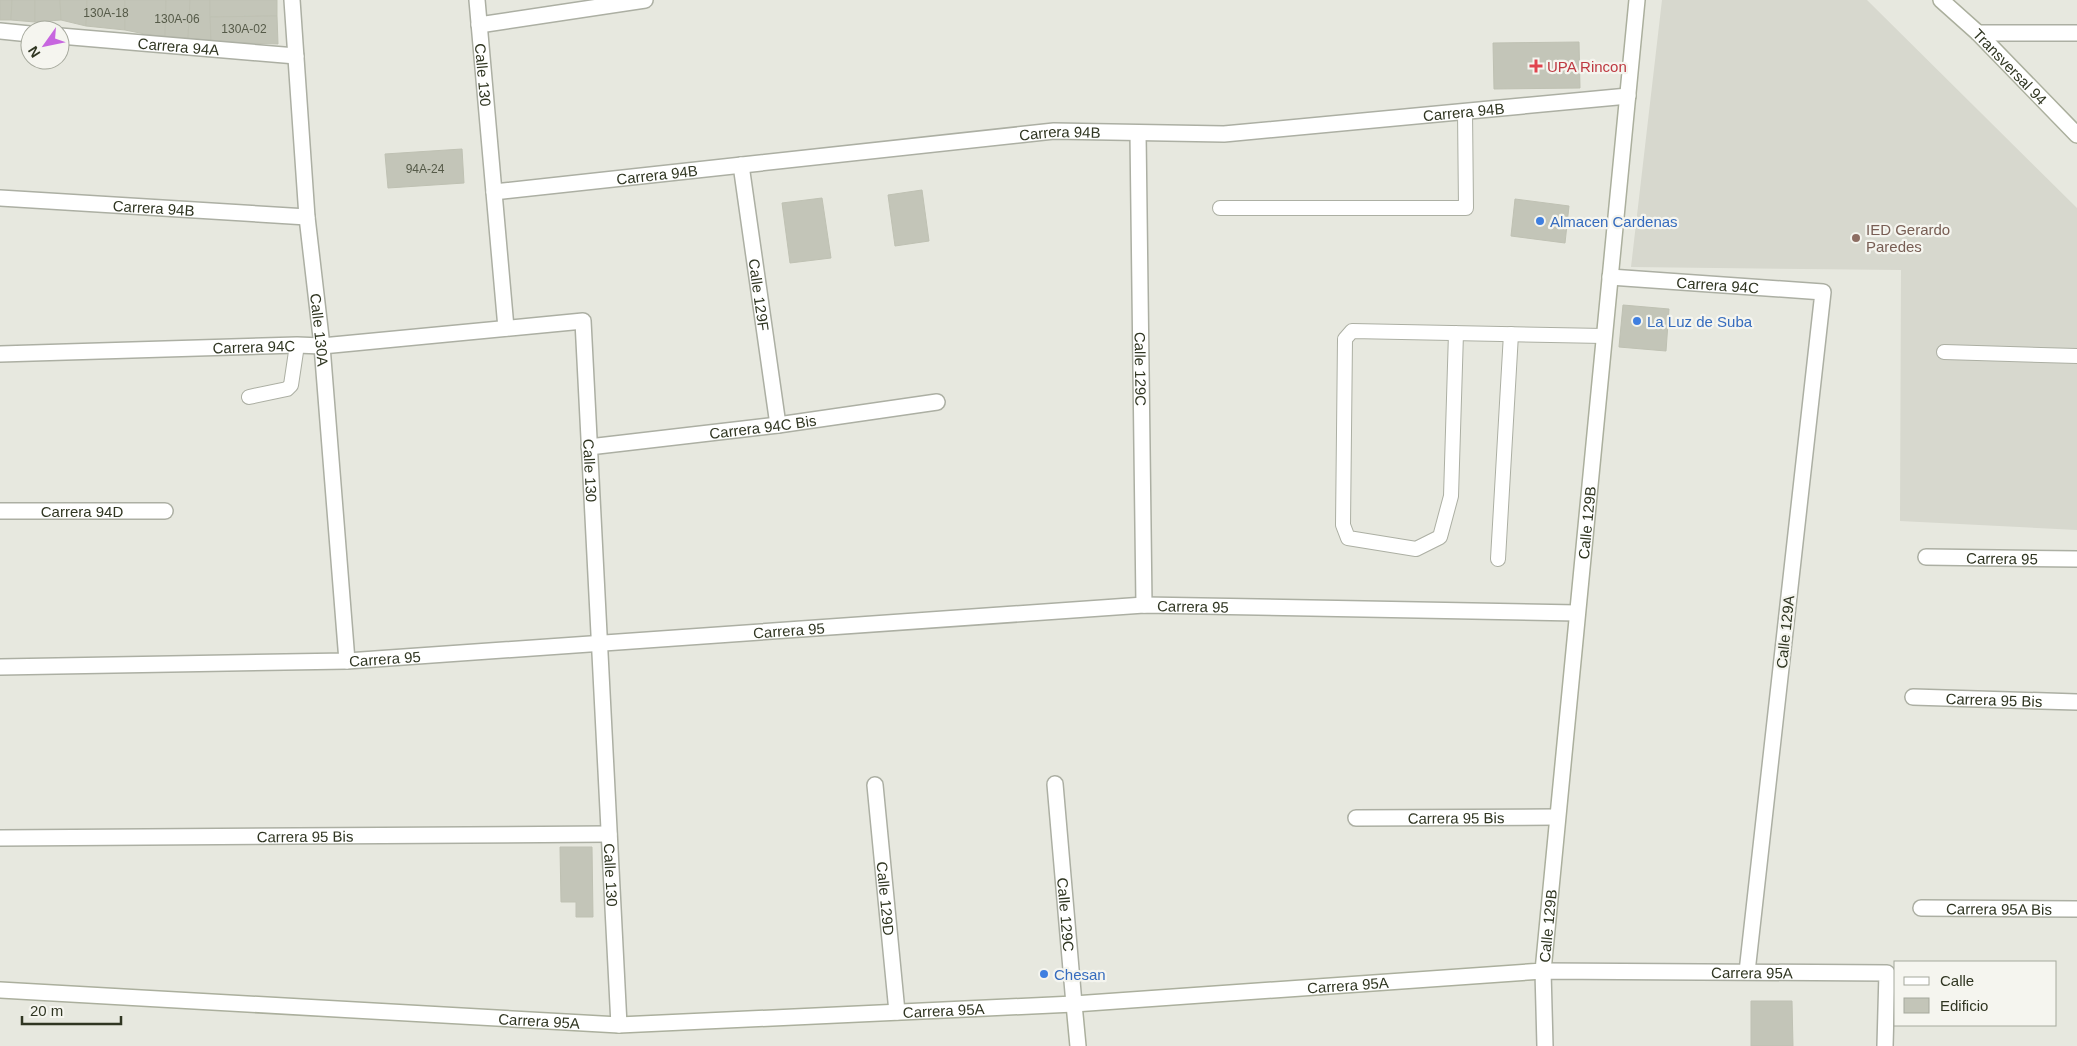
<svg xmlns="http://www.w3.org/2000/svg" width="2077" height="1046" font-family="Arial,sans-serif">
  <rect width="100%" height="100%" fill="#e7e8df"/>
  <polygon fill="#d7d8ce" points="1662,0 1867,0 2077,208 2077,530 1900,521 1901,270 1631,267"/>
  <g fill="#c3c5b8" stroke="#bfc1b3">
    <polygon points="0,0 12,0 11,20 0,20"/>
    <polygon points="12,0 35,0 35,22 11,20"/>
    <polygon points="35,0 60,0 61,20 35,22"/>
    <polygon points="60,0 87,0 86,26 61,20"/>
    <polygon points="87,0 125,0 125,30 86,26"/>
    <polygon points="125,0 166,0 165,38 125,30"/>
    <polygon points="166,0 190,0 188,39 165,38"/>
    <polygon points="190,0 210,0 211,42 188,39"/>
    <polygon points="210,0 277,0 277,16 210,17"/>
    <polygon points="277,16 278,44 211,42 210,17"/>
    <polygon points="1579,42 1580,88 1494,89 1493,43"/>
    <polygon points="462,149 464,183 388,188 385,154"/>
    <polygon points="922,190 929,241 895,246 888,195"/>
    <polygon points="822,198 831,258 790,263 782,203"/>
    <polygon points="1515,199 1569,206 1565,243 1511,236"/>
    <polygon points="1623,305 1669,309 1666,351 1619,347"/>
    <polygon points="560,847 592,847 593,917 576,917 576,902 561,902"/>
    <polygon points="1751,1001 1792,1001 1793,1046 1751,1046"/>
  </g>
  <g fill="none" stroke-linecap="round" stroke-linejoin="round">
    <g stroke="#acafa3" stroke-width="16">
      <g id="lane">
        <polyline points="1220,208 1466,208 1465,111"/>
        <polyline points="1456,333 1451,496 1440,537 1416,549 1348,538 1343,525 1345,339 1352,331 1604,336"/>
        <polyline points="1944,352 2077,356"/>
        <polyline points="249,397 287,389 291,385 297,345"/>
        <polyline points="1498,559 1511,334"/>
      </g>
    </g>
    <g stroke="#acafa3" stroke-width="18">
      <g id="street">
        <path id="s1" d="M292,0L307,217L322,346L347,661"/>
        <path id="s2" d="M477,0L506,328"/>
        <polyline points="479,25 645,0"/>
        <polyline points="0,31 30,34"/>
        <polyline points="1978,33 2077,33"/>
        <path id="s3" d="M60,36L296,56"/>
        <path id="s4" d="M1138,133L1144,605"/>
        <path id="s5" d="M741,165L778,425"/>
        <path id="s6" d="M494,192L1054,131L1224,134L1628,96"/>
        <path id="s7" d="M0,198L307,217"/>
        <path id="s8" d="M1610,277L1823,292L1747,972"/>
        <path id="s9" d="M0,354L297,345L322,346L583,321L619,1025"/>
        <path id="s10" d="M589,447L778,425L937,402"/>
        <path id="s11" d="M0,511H165"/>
        <path id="s12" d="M1926,557L2077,559"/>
        <path id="s13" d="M0,667L347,661L1144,605L1577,613"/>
        <path id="s14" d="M1913,697L2077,702"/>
        <path id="s15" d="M1055,784L1074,1004"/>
        <path id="s16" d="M875,785L897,1012"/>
        <path id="s17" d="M1356,818L1557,817"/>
        <path id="s18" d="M0,838L609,834"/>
        <path id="s19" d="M1921,908L2077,909"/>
        <path id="s20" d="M1545,1046L1543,971L1887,973L1885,1046"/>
      </g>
    </g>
    <g stroke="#abaf9d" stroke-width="18">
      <g id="secondary">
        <path id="s21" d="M1941,0L1978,33L2077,135"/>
        <path id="s22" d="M0,990L619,1025L1074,1004L1543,971L1637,0"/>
        <polyline points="1074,1004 1078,1046"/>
      </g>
    </g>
    <use href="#lane" stroke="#fff" stroke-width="14"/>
    <use href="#street" stroke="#fff" stroke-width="15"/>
    <use href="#secondary" stroke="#fff" stroke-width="15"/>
  </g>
  <path fill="#e0444e" stroke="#f5f5ef" stroke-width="2" d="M1533.5 58.5h5v5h5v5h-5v5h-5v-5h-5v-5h5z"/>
  <g fill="#3f7fe0" stroke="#f5f5ef" stroke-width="2">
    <circle cx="1540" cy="221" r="5"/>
    <circle cx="1637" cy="321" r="5"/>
    <circle cx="1044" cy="974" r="5"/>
  </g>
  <circle fill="#8d6e63" stroke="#f5f5ef" stroke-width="2" cx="1856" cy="238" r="5"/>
  <g text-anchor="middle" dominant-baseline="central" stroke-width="4.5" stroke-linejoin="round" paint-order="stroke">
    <g font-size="12" fill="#555a48">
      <text x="106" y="13">130A-18</text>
      <text x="177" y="19">130A-06</text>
      <text x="244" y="29">130A-02</text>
      <text x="425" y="169">94A-24</text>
    </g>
    <g font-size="15" fill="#303622" stroke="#f5f5ef">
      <text stroke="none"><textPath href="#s3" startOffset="119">Carrera 94A</textPath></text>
      <text stroke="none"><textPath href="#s21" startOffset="96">Transversal 94</textPath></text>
      <text stroke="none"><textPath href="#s2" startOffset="75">Calle 130</textPath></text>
      <text stroke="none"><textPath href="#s6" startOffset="974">Carrera 94B</textPath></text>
      <text stroke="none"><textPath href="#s6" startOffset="569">Carrera 94B</textPath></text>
      <text stroke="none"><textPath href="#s6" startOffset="164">Carrera 94B</textPath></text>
      <text stroke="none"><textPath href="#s7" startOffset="154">Carrera 94B</textPath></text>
      <text stroke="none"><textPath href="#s8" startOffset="108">Carrera 94C</textPath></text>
      <text stroke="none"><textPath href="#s5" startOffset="131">Calle 129F</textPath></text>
      <text stroke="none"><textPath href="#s1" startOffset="331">Calle 130A</textPath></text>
      <text stroke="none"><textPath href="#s9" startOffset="254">Carrera 94C</textPath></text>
      <text stroke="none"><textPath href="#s4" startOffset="236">Calle 129C</textPath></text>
      <text stroke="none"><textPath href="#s10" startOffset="175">Carrera 94C Bis</textPath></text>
      <text stroke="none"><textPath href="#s9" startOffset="734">Calle 130</textPath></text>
      <text stroke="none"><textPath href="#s11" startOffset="82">Carrera 94D</textPath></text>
      <text stroke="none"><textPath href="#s22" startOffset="1996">Calle 129B</textPath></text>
      <text stroke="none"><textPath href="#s12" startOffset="76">Carrera 95</textPath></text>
      <text stroke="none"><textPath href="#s13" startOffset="1195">Carrera 95</textPath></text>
      <text stroke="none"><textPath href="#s13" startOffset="790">Carrera 95</textPath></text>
      <text transform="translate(1785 632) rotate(-84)">Calle 129A</text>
      <text stroke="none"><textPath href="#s13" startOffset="385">Carrera 95</textPath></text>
      <text stroke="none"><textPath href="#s14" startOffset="81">Carrera 95 Bis</textPath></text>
      <text stroke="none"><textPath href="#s17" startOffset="100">Carrera 95 Bis</textPath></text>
      <text stroke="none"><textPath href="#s18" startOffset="305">Carrera 95 Bis</textPath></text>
      <text stroke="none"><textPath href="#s9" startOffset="1139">Calle 130</textPath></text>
      <text stroke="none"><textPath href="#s16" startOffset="114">Calle 129D</textPath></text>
      <text stroke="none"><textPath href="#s19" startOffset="78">Carrera 95A Bis</textPath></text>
      <text stroke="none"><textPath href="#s15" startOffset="131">Calle 129C</textPath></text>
      <text stroke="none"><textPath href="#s22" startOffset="1591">Calle 129B</textPath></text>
      <text stroke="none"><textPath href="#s20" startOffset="284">Carrera 95A</textPath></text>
      <text stroke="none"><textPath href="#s22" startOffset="1350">Carrera 95A</textPath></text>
      <text stroke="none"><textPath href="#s22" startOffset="945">Carrera 95A</textPath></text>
      <text stroke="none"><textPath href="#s22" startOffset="540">Carrera 95A</textPath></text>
    </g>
    <g font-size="15" fill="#be3a42" stroke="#f5f5ef" text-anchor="start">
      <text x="1547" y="66">UPA Rincon</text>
    </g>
    <g font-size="15" fill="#366cbe" stroke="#f5f5ef" text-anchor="start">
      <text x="1550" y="221">Almacen Cardenas</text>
      <text x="1647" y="321">La Luz de Suba</text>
      <text x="1054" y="974">Chesan</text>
    </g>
    <g font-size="15" fill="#785e54" stroke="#f5f5ef" text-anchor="start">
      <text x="1866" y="229">IED Gerardo<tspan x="1866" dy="17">Paredes</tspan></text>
    </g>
  </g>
  <rect x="1894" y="961" width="162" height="65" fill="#f5f5ef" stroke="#a6a99d"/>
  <rect x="1904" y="977" width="25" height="8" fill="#ffffff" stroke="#a6a99d"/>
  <text x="1940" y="986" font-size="15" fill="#303622">Calle</text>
  <rect x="1904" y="998" width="25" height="15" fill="#c3c5b8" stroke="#a6a99d"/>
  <text x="1940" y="1011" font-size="15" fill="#303622">Edificio</text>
  <g transform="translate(45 45) rotate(237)"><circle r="24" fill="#f5f5ef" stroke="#a6a99d"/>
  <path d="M0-4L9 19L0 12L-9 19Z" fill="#c766df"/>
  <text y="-8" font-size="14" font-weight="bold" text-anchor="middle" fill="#303622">N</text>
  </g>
  <path d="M22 1016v8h99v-8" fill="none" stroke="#303622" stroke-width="2.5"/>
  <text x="30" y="1016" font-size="15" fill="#303622" stroke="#f5f5ef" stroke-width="4" paint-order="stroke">20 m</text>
</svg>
